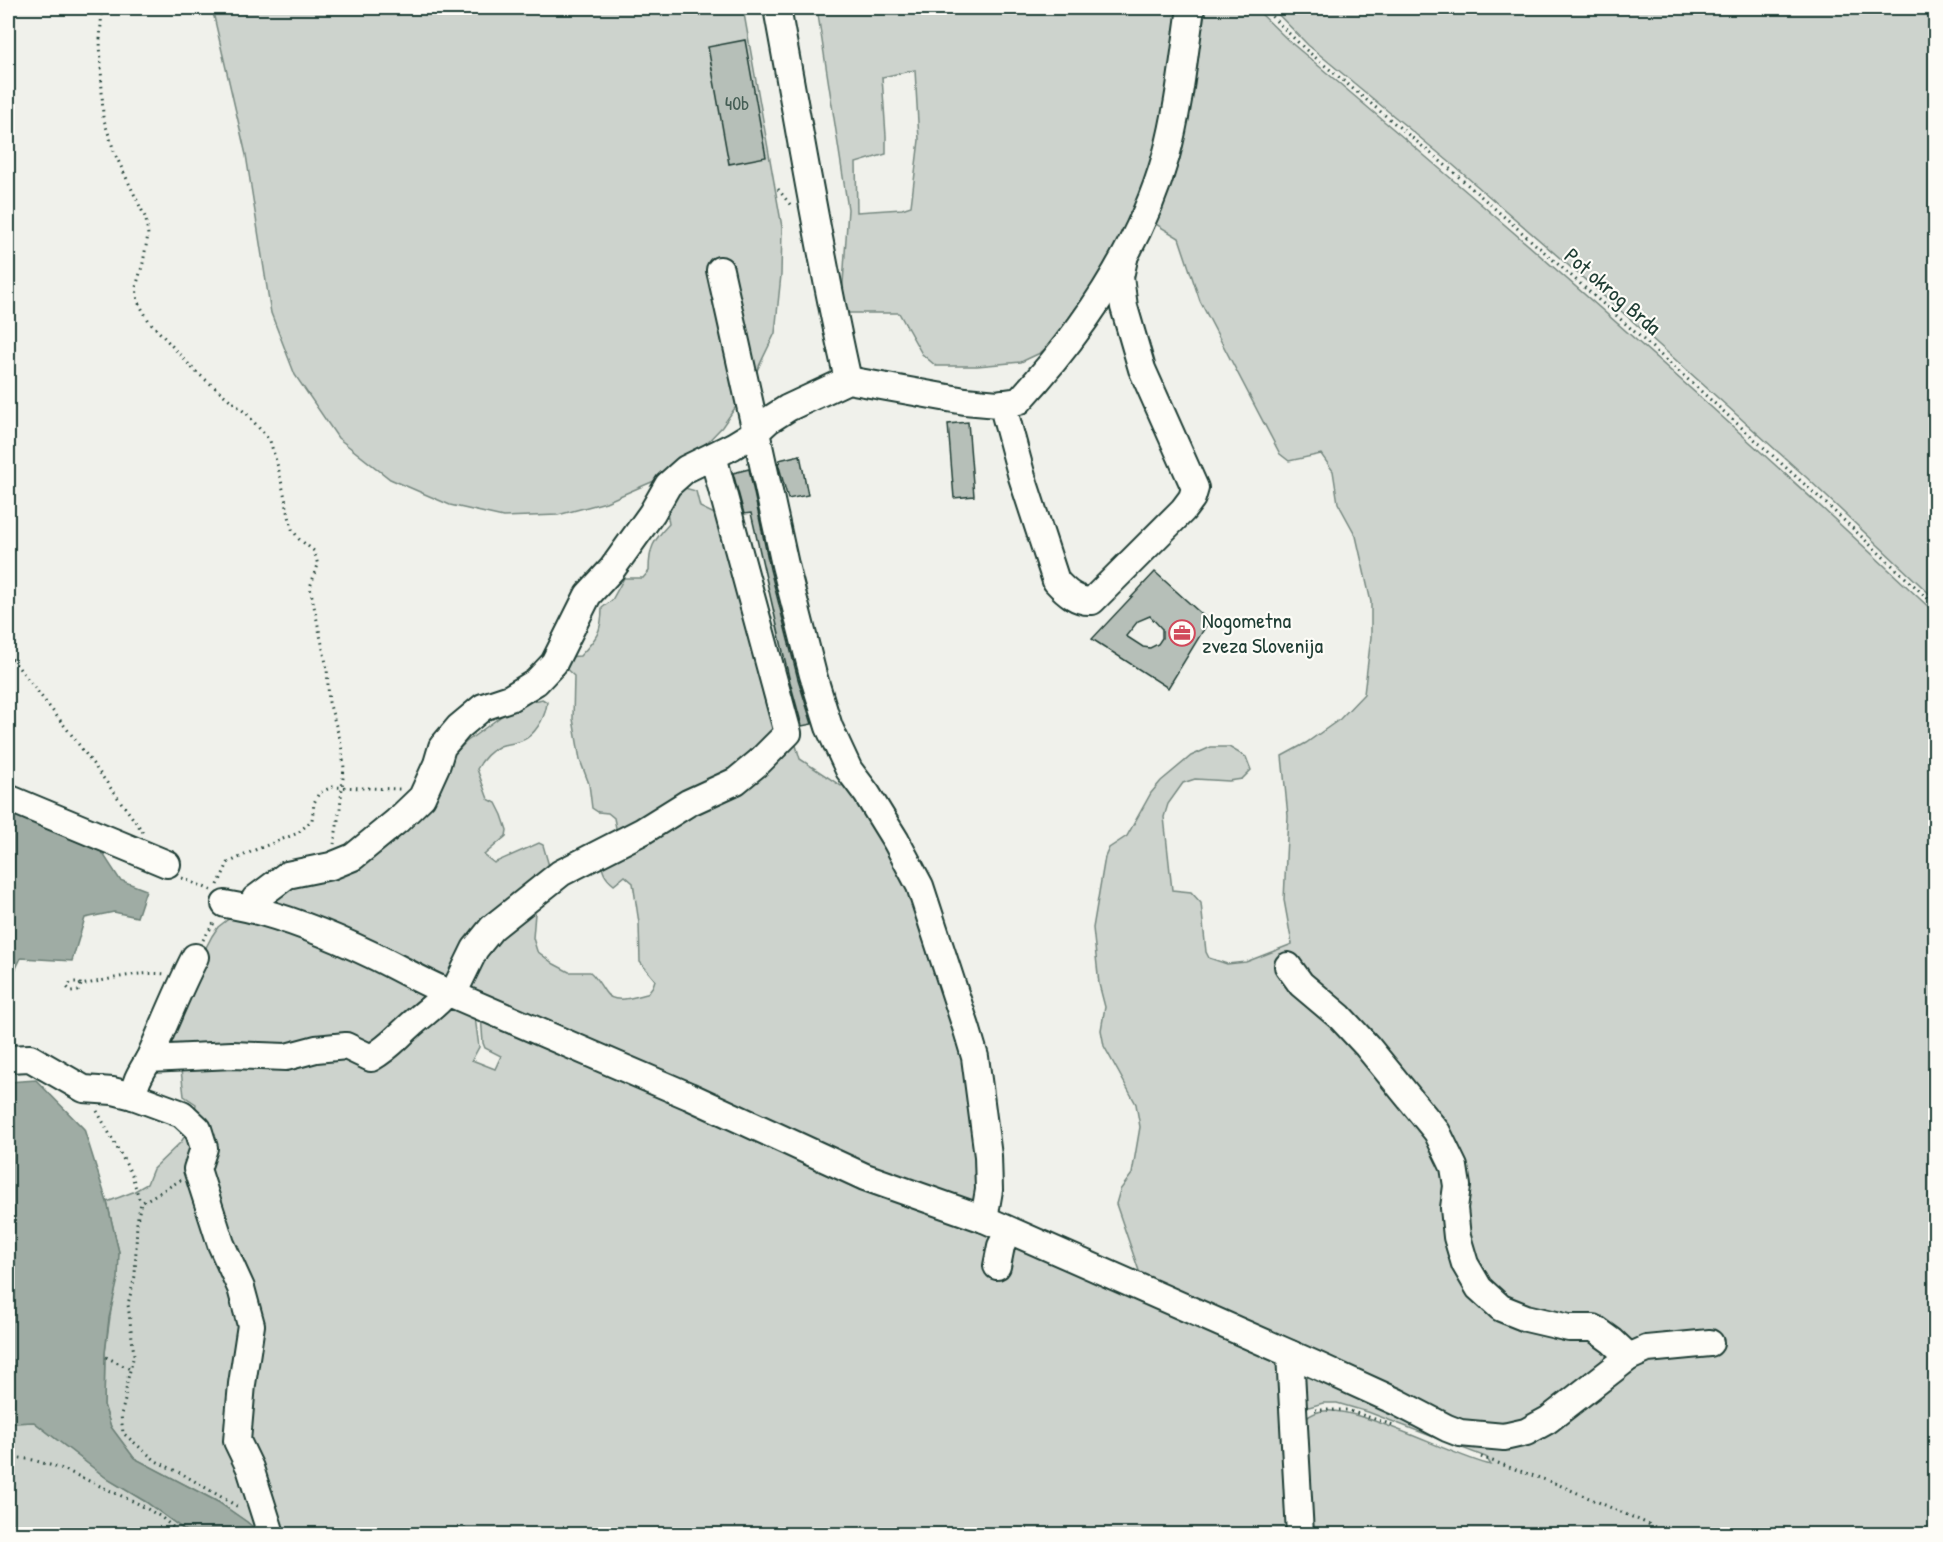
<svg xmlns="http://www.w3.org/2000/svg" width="1943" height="1542" font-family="'Patrick Hand',sans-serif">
  <rect width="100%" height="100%" fill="#f0f1eb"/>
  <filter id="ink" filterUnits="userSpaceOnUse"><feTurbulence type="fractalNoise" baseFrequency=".0167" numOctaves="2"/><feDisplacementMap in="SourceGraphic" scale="12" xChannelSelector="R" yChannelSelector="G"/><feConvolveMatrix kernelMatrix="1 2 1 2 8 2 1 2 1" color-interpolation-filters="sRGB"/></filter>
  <g filter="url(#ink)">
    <g fill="#cdd3cd" stroke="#768880" stroke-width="1.5" fill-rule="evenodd">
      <polygon points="212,8 743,8 782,227 781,275 775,333 748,389 722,427 696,454 654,481 606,502 558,515 503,517 450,505 390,479 338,438 295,375 271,313 246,155"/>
      <path d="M817,8H1187L1174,89L1141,208L1061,335L1040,353L1021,362L977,366H936L922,354L899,313H841L848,209ZM915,70L919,140L911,206L902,209L857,212L856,163L886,154V136L882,77Z"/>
      <path d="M1197,8H1255L1289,41C1510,226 1726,416 1935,613V1534H1303L1297,1428C1302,1422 1307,1416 1315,1413C1349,1399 1452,1457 1491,1465L1486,1457L1368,1412L1337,1403H1323L1309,1407L1296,1402L1299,1369L1308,1366L1446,1433L1482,1442H1512L1535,1433L1560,1418L1641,1355L1634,1348L1551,1413L1514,1428L1469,1430L1387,1390L1139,1285V1271L1116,1204L1120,1190L1132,1174L1140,1127L1136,1104L1104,1046L1101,1030L1105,1007L1099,984L1093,928L1105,857L1109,848L1127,836L1151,793L1161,781L1191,756L1211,747H1229L1246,757L1251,770L1242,779L1229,781L1195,779L1183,783L1168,804L1164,817L1172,890L1191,892L1201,903L1206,952L1209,958L1227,964L1246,962L1292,944L1284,900L1288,816L1282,756L1306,743L1340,719L1364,694L1371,637V602L1356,536L1338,503L1333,471L1321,454L1289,461L1280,454L1200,301L1179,238L1149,220C1178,153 1188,79 1197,8Z"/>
      <polygon points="1272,8 1935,8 1935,599 1806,477 1629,318 1453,165 1308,45"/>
      <path d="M677,486L696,491L700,507L731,522L789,719L750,765L606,841L616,828L614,818L608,813L598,812L592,808L589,784L580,760L573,719L574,676L561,664L564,657L580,656C596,639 602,632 602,608L612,600L624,578H643L649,571C649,548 653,541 669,524L665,501Z"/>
      <path d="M542,699L547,702C546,715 538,730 527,738C519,744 509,743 500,746C490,751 482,760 477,769L488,799L496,803L502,815L507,830L506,836L484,855L494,863L539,843L543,845L551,873L451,987L246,900L331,871L444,765L466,742L522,701H535Z"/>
      <path d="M793,735L800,759L841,786L850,782L891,841L970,1058L980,1203L945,1200L461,992L475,954L526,906L535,913L533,938L537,951L554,964L569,972H590C597,978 600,985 605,992C613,1005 634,997 647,994L653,986L655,980L640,962L639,923L633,883L625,876L614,885C604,877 602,871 601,859Z"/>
      <polygon points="235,914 263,916 446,1004 474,1010 479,1047 472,1060 495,1069 501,1056 485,1048 483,1043 481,1015 1281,1354 1296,1534 258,1534 256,1530 247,1522 218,1502 134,1458 111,1427 104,1405 105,1353 119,1252 107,1202 133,1192 147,1184 153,1169 181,1142 190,1128 194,1117 196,1104 184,1096 181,1070 162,1048 197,965 212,936 218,927"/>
      <polygon points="8,1422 10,1423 34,1422 109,1480 146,1502 190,1534 8,1534"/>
    </g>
    <g fill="#9faca4" stroke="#6c8077" stroke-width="1.5">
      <polygon points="8,812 102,852 120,880 146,890 137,917 114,912 85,918 72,961 21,958 8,985"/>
      <polygon points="36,1080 84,1129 107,1202 119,1252 118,1279 109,1318 105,1353 104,1405 111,1427 134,1458 218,1502 247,1522 256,1530 258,1534 190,1534 146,1502 109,1480 34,1422 10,1423 8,1422 8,1082"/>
    </g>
    <g fill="#b6bfb8" stroke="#1f3d34" stroke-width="1.5" fill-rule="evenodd">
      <polygon points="745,40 766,157 729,164 708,47"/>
      <polygon points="968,422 974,496 954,498 948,424"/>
      <polygon points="800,455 808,495 788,499 778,463 780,462 779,460"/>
      <polygon points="749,469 770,569 798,679 812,724 802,726 790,682 751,513 744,514 733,473"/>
      <path d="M1155,572L1209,621L1168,688L1092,639ZM1150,616L1162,629V638L1158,644L1150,648L1143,647L1126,636L1138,621Z"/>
    </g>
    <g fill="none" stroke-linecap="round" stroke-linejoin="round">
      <g stroke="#1f3d34" stroke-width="30">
        <g id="minor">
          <path d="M777,8C800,132 820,256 848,380"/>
          <path d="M1002,403L1022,477L1056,581C1066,592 1077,602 1092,601L1183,510L1192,498L1195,488L1142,369L1124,307L1120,277L1124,259"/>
          <polyline points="8,798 167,864"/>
          <path d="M225,904C275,912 326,933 372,955C397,967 421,981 447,992"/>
          <polyline points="250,908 255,899 287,875 331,866 353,857 397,821 422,797 437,764 442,747 459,727 483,707 510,698 536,682 554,663 588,595 612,569 652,513 668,485 686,469 733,446 756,432 720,270"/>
          <path d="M195,957C178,990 165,1023 150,1057C143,1070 135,1080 133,1096L182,1114L198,1129L204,1148L197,1169L221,1244L241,1288L251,1325L242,1384L237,1441L250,1468L271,1534"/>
          <polyline points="1288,966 1301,984 1340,1017 1367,1046 1437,1132 1454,1167 1457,1186 1454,1208 1457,1237 1465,1264 1479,1288 1501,1308 1526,1318 1569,1328 1594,1328 1612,1341 1629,1357"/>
          <polyline points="453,994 475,949 492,928 561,873 643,831 688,803 736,781 759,762 788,733 713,456"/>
          <polyline points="8,1059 30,1058 84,1089 113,1091 133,1096"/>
          <path d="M149,1059L232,1055L286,1057L316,1049L346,1046L371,1058C390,1047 396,1038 412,1024C424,1013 437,1005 447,992L689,1096L865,1177L984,1219L1318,1366L1397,1402L1447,1428L1460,1433L1504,1437L1526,1432L1548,1420L1629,1357L1647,1349L1710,1343"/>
          <path d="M984,1219L989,1190L988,1156L975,1057L967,1030L920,886L896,841L867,794L849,770L829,727L813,675L785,565L756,432L769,420L788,408L848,380L965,401L998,404L1019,401C1083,331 1140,248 1166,156C1179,109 1184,56 1191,8"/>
          <polyline points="997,1266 1001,1246 1009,1231"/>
          <polyline points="1290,1354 1300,1534"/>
        </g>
      </g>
      <g stroke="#1f3d34" stroke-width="3" stroke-dasharray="1.5 4.5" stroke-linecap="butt">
        <polyline points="102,8 100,40 103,117 115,154 146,219 148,235 143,263 136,287 138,302 149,321 195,371 247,414 270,441 278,467 292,529 299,539 314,551 318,565 310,587 327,668 329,702 341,743 344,768 340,808 334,844"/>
        <polyline points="1263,8 1305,49 1451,170 1626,324 1820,498 1936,606"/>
        <polyline points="778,189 792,207"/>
        <polyline points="8,654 74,738 143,832"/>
        <polyline points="182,878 211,890"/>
        <polyline points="218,885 228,863 255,850 298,833 312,820 314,803 319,793 332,787 400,789"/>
        <polyline points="203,940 216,920"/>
        <path d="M81,985L78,991L71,992L67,987L71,982H79L81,985C109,980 136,971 165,974"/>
        <polyline points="97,1111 132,1175 140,1202"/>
        <polyline points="181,1180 141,1203 137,1221 135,1276 128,1304 134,1355 127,1382 125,1400 121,1415 123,1433 156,1461 184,1475 240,1508"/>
        <polyline points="106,1357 130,1369"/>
        <polyline points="1315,1410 1347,1410 1393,1425"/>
        <polyline points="8,1456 33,1460 63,1469 139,1504 161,1517 181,1534"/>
        <polyline points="1481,1457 1557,1484 1671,1534"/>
      </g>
      <use href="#minor" stroke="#fdfcf7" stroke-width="26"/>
    </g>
  </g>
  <defs>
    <g id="office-ring" transform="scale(1.35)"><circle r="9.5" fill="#fdfcf7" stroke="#d1495b" stroke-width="1.5"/><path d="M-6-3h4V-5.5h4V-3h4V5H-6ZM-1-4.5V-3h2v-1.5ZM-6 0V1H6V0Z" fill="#d1495b"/></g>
  </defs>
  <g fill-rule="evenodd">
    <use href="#office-ring" x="1182" y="633"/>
  </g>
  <g text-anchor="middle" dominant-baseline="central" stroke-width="4.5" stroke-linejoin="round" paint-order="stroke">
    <g font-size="20" fill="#455e55">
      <text x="737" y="102">40b</text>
    </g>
    <g font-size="22" fill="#1f3d34" stroke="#fdfcf7">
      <text transform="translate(1613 291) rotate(41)">Pot okrog Brda</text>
    </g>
    <g font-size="22" fill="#1f3d34" stroke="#fdfcf7" text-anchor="start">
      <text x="1202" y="620">Nogometna<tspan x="1202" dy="25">zveza Slovenija</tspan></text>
    </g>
  </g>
  <rect width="1943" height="1542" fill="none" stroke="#fdfcf7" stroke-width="30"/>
  <rect x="15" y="15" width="1913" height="1512" fill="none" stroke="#1f3d34" stroke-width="2" filter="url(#ink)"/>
</svg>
